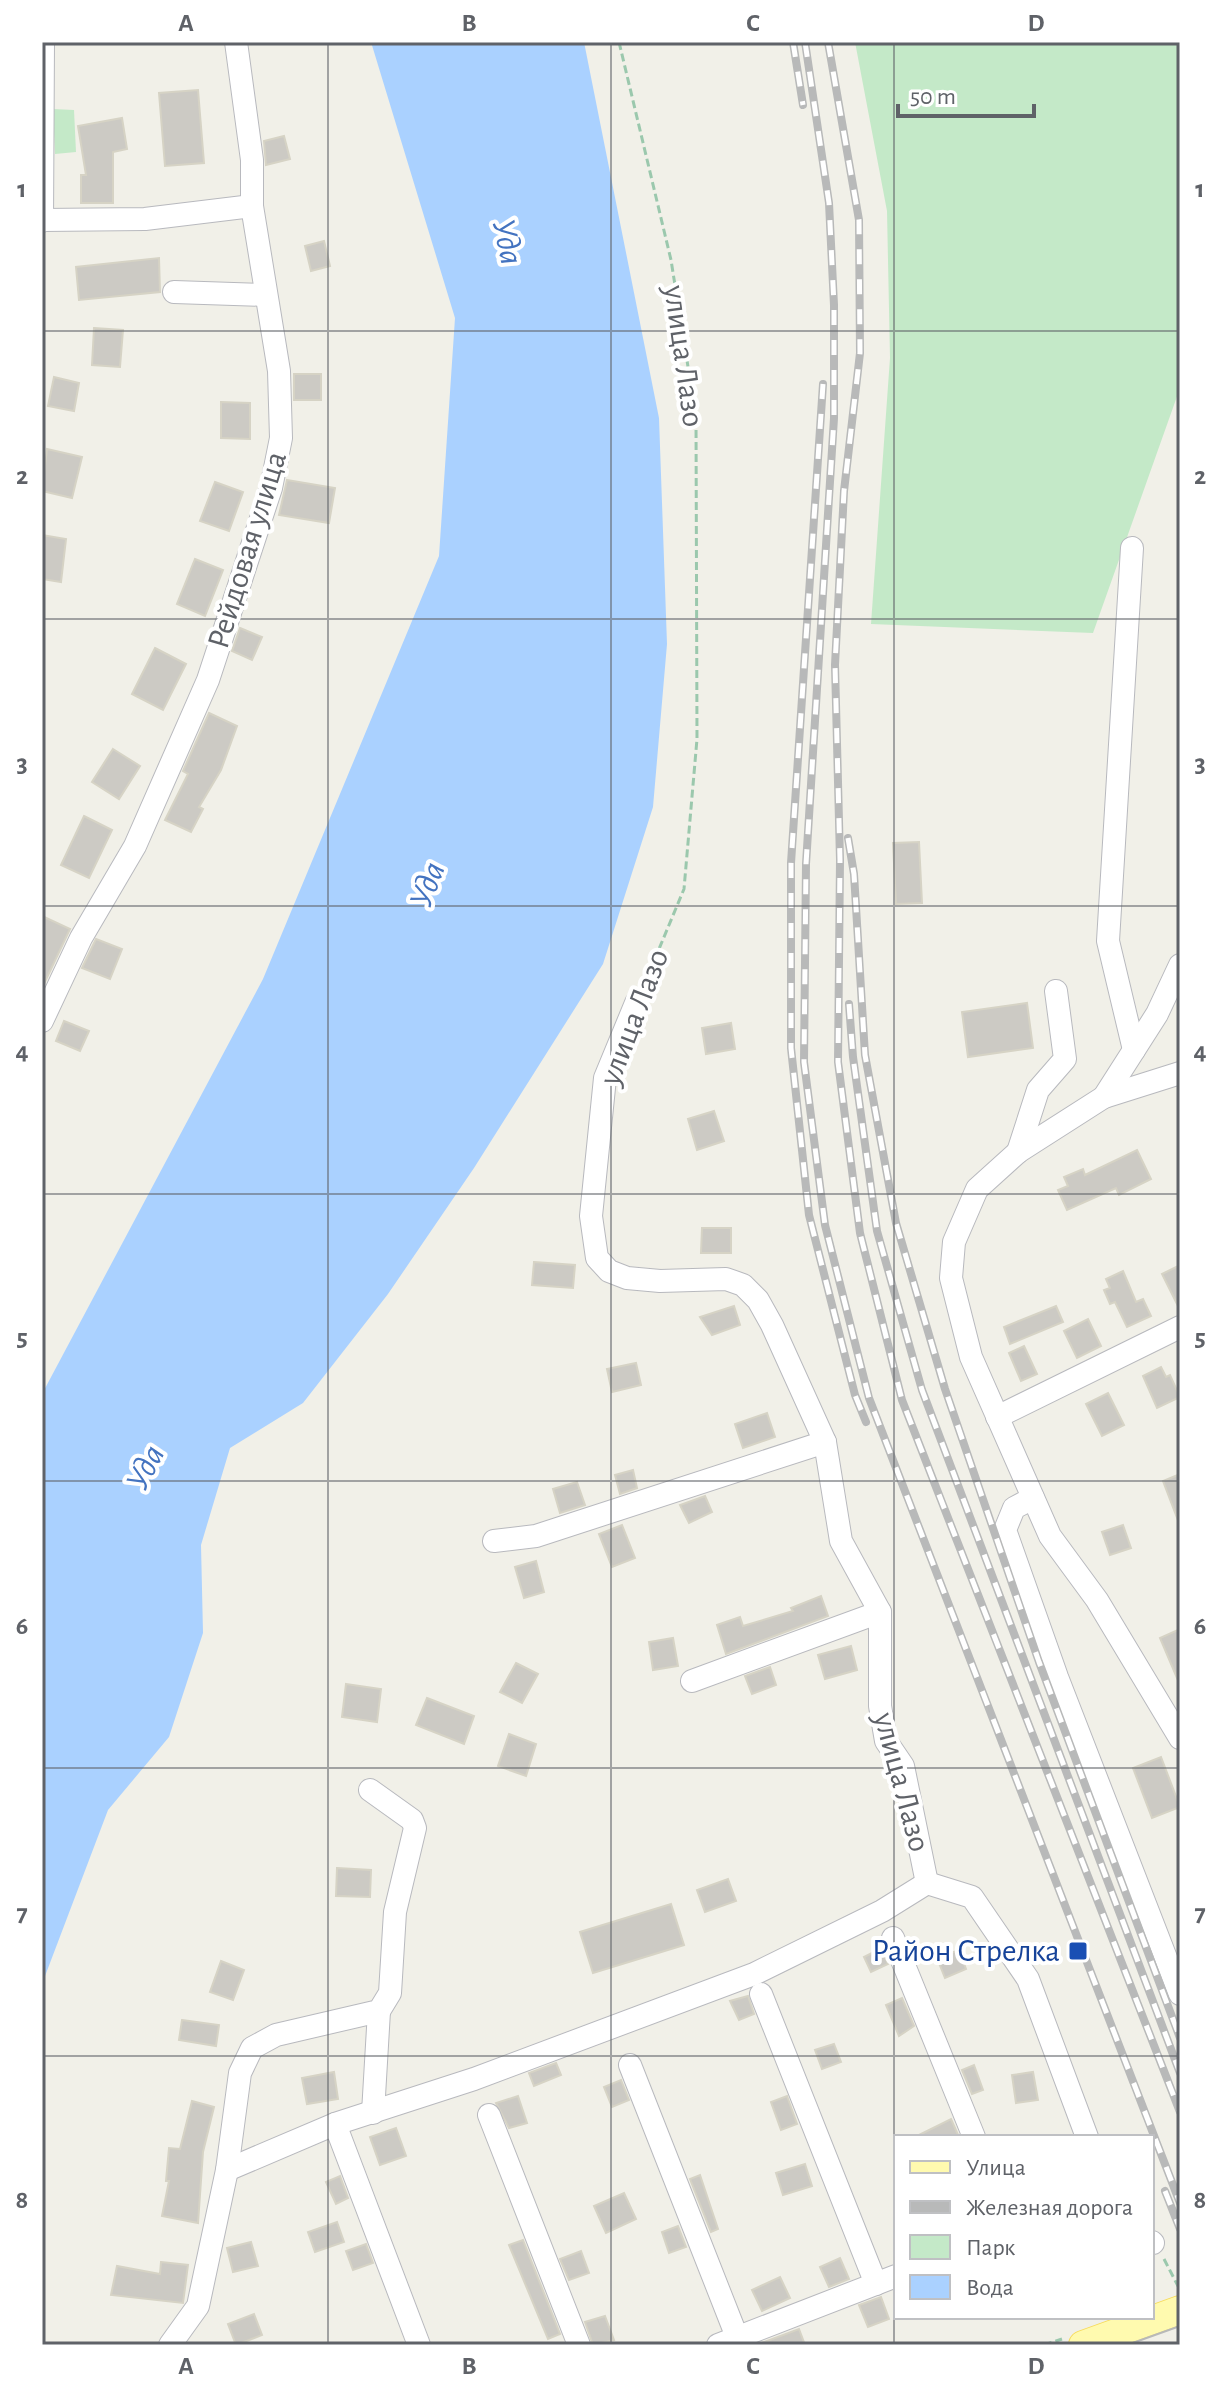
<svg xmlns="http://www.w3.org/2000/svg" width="1222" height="2387" font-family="'Alegreya Sans',sans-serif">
  <rect width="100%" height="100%" fill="#f1f0e8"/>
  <g fill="#c4e9c8">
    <polygon points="855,42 1180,42 1180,388 1093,633 871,624 890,358 887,211"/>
    <polygon points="53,109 74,110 76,152 55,154"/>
  </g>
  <polygon fill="#aad1ff" points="371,42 584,42 659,418 667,644 653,807 603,964 474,1168 388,1294 303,1403 230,1448 201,1545 203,1633 169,1737 108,1810 42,1984 42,1394 263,979 439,556 455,318"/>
  <g fill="#cccac4" stroke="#d6d3c5" stroke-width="2">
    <polygon points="198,90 204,163 165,166 159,93"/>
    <polygon points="122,118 127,149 113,152 113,203 81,203 81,175 86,175 78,126"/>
    <polygon points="284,136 290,159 266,165 264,141"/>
    <polygon points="324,241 330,266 311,271 305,246"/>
    <polygon points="159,258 160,292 79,300 76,267"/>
    <polygon points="94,328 123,330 120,367 92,365"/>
    <rect x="294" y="374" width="27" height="26"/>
    <polygon points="54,377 79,383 74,411 48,406"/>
    <polygon points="221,402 250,403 250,439 221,438"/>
    <polygon points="47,449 82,457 72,498 42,491"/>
    <polygon points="287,480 335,488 329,523 279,515"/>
    <polygon points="215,482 243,492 229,531 200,521"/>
    <polygon points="42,535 66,539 61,582 42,579"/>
    <polygon points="195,559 223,570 205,616 177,604"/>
    <polygon points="240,628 262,637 252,660 232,651"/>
    <polygon points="155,648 186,664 163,710 132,694"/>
    <polygon points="209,713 237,726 221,770 199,807 203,809 191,832 165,820 188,774 183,771"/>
    <polygon points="113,749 140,766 119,799 92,782"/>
    <polygon points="84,816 112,830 89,878 61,865"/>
    <polygon points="919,842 922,903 896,904 893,843"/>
    <polygon points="42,916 70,929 42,988"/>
    <polygon points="96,939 122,949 110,979 82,968"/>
    <polygon points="1027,1003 1033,1048 968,1057 962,1012"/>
    <polygon points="64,1021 89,1031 80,1051 56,1041"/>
    <polygon points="731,1023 735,1049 706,1054 702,1028"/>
    <polygon points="714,1111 724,1141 697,1150 688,1119"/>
    <polygon points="1137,1150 1151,1179 1119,1195 1116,1188 1067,1210 1058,1190 1068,1186 1064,1177 1083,1169 1085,1175"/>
    <polygon points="702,1228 731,1228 731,1253 701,1253"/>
    <polygon points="534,1262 575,1265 573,1288 532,1285"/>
    <polygon points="1180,1265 1180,1310 1162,1274"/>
    <polygon points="1123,1271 1136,1302 1143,1299 1151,1316 1127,1327 1115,1302 1110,1304 1104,1290 1110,1288 1106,1279"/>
    <polygon points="734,1306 740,1325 712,1335 700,1317"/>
    <polygon points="1056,1306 1063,1322 1010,1344 1004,1327"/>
    <polygon points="1088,1319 1101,1346 1077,1358 1064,1331"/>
    <polygon points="1024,1346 1037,1374 1021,1381 1009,1353"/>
    <polygon points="636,1363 641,1385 612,1392 607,1369"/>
    <polygon points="1161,1367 1166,1377 1170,1375 1180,1397 1157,1408 1143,1376"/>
    <polygon points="1108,1393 1124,1425 1102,1436 1086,1404"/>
    <polygon points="767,1413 775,1437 743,1448 735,1424"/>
    <polygon points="633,1470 637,1488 620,1494 615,1475"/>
    <polygon points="1180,1474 1180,1522 1179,1523 1163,1481"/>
    <polygon points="577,1482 585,1505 560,1513 553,1489"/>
    <polygon points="705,1496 712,1512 689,1523 680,1505"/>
    <polygon points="622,1525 635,1558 612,1567 599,1534"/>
    <polygon points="1123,1525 1131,1548 1110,1555 1102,1532"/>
    <polygon points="536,1561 544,1592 524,1598 515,1567"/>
    <polygon points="821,1596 828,1616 726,1654 717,1625 740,1617 743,1626 793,1611 791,1608"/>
    <polygon points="1180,1629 1180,1685 1160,1638"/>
    <polygon points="673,1638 678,1666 653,1670 649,1642"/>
    <polygon points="851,1646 857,1670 825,1679 818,1655"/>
    <polygon points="516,1663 538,1674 522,1703 500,1692"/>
    <polygon points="770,1667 776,1685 752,1694 745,1676"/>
    <polygon points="346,1684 381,1689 377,1722 342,1717"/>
    <polygon points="427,1698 474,1716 464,1744 416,1725"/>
    <polygon points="509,1734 536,1744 526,1776 498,1766"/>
    <polygon points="1161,1757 1180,1807 1152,1818 1133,1768"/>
    <polygon points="337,1868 371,1870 370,1897 336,1896"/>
    <polygon points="728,1879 736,1901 705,1912 697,1890"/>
    <polygon points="671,1904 684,1945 593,1973 580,1932"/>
    <polygon points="882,1948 888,1964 871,1972 864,1957"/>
    <polygon points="959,1950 966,1969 945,1978 937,1958"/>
    <polygon points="221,1961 244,1970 233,2000 210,1992"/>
    <polygon points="748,1996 754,2014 739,2020 730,2001"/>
    <polygon points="902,1998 914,2026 899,2036 886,2005"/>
    <polygon points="182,2020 219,2025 216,2046 179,2040"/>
    <polygon points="834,2044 841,2062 822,2069 815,2050"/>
    <polygon points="556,2063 561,2075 534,2086 529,2073"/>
    <polygon points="974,2065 983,2090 972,2094 962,2070"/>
    <polygon points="334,2072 338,2099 307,2104 302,2078"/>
    <polygon points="1033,2072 1038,2100 1016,2103 1012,2075"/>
    <polygon points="621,2080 629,2100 612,2107 604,2087"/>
    <polygon points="518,2096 527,2123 509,2128 496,2103"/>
    <polygon points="787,2096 797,2124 781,2130 771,2102"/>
    <polygon points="192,2101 214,2107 203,2152 198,2223 162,2216 169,2181 166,2181 169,2148 180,2149"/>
    <polygon points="951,2119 959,2137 915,2137"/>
    <polygon points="396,2128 406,2156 380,2165 370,2137"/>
    <polygon points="805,2164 812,2186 783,2195 776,2173"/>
    <polygon points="700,2175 718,2229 711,2232 690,2179"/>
    <polygon points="340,2176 348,2198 336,2204 326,2182"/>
    <polygon points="624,2193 636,2219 606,2233 594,2206"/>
    <polygon points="337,2222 344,2242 315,2252 308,2232"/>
    <polygon points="678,2226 686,2247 669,2253 662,2232"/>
    <polygon points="523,2240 560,2334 548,2339 509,2245"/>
    <polygon points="251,2242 258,2266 233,2272 227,2248"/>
    <polygon points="366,2244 373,2263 353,2270 346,2251"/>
    <polygon points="581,2251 589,2273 569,2280 560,2259"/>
    <polygon points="840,2258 849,2279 829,2287 820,2267"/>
    <polygon points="161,2262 188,2265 183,2303 111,2295 117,2266 160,2274"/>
    <polygon points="780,2277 790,2298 762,2311 752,2290"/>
    <polygon points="881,2297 889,2319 868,2327 859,2305"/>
    <polygon points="254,2314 262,2335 236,2345 228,2324"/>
    <polygon points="605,2316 614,2340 593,2345 585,2322"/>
    <polygon points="799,2329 805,2345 759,2345 759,2344"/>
  </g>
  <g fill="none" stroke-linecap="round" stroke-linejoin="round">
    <g stroke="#b8b9be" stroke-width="24">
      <g id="minor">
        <polyline points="42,220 145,219 252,206"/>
        <polyline points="42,221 43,42"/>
        <polyline points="174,292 266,295"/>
        <polyline points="1132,548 1108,941 1134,1050"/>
        <polyline points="636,1003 605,1078 591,1216 597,1258 609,1271 627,1278 660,1281 726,1279 743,1285 758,1300 772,1325 825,1442 841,1541 880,1612 880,1706 886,1741 903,1766 927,1883"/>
        <polyline points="42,1021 81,938 135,846 208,680 271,488 281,438 279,371 252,206 252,160 236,42"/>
        <polyline points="1180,1073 1104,1097 1018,1152 977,1189 954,1242 951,1278 971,1357 1050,1536 1097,1600 1180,1738"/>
        <polyline points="1104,1097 1157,1014 1180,965"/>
        <polyline points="1018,1152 1038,1090 1065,1059 1056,991"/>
        <polyline points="997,1417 1180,1327"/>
        <polyline points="1033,1498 1014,1508 1005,1530 1057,1677 1180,1994"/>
        <polyline points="494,1541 536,1536 825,1442"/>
        <polyline points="692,1681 880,1612"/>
        <polyline points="893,1938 974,2137"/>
        <polyline points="761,1994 876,2284"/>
        <polyline points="630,2065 737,2337"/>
        <polyline points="373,2113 379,2011"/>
        <polyline points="489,2115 579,2345"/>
        <polyline points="335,2124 419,2345"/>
        <polyline points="227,2170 335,2124 474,2079 754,1974 882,1911 927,1883 972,1897 1028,1979 1087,2137"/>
        <polyline points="1152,2242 1153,2243"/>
        <polyline points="170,2345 198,2306 227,2170 240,2073 252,2048 276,2035 379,2011 390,1993 395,1912 415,1828 412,1820 370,1790"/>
        <polyline points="718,2345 896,2276"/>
      </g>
    </g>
    <g stroke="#f7db5b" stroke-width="30">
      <polyline id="major" points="1083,2345 1180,2310"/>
    </g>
    <g stroke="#9bc8ad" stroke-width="3" stroke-dasharray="8 4" stroke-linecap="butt">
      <polyline points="619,42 671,260 696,417 697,739 684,889 644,985"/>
      <polyline points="1164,2259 1179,2288"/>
      <polyline points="1044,2345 1062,2339"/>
    </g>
    <use href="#minor" stroke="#fff" stroke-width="22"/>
    <use href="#major" stroke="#fffaaf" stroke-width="28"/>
    <polyline stroke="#b8b9b9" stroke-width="2" points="1127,2345 1180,2326"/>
    <g stroke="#b8b9b9" stroke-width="8">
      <g id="rail">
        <polyline points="793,42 803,105"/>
        <polyline points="805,42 829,203 834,305 834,418 806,864 804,1062 825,1225 869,1398 1180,2203"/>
        <polyline points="828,42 859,220 860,353 844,491 835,665 840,860 838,1062 860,1233 902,1400 1180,2112"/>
        <polyline points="823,384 791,863 791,1048 809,1215 855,1395 866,1422"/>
        <polyline points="848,838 854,874 865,1055 896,1223 945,1389 1039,1662 1180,2038"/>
        <polyline points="849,1004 853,1057 877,1231 922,1390 1180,2073"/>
        <polyline points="1165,2191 1180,2229"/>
      </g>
    </g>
    <use href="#rail" stroke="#fff" stroke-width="5" stroke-dasharray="15" stroke-linecap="butt"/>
  </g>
  <path fill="none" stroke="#5f6268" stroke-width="2" stroke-opacity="0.55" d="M328,42V2345M611,42V2345M894,42V2345M42,331H1180M42,619H1180M42,906H1180M42,1194H1180M42,1481H1180M42,1768H1180M42,2056H1180"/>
  <rect fill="#1a4fb4" stroke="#fff" stroke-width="3" x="1068" y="1941" width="20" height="20" rx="4"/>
  <g text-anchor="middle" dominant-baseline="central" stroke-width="8" stroke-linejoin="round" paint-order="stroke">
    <g font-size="32" fill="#5f6268" stroke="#fff">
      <text transform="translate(684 356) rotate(82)">улица Лазо</text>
      <text transform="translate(247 550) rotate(-73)">Рейдовая улица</text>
      <text transform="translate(634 1017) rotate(-69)">улица Лазо</text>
      <text transform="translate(902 1782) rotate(75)">улица Лазо</text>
    </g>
    <g font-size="32" fill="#164399" stroke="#fff" text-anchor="end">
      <text x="1060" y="1951">Район Стрелка</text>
    </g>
    <g font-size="34" font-style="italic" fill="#4373c0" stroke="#fff">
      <text transform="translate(507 242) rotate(78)">Уда</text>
      <text transform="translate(428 885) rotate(-70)">Уда</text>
      <text transform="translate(146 1468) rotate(-63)">Уда</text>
    </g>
  </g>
  <rect width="1222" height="2387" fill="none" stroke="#ffffff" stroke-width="88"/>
  <rect x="894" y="2135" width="260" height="184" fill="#ffffff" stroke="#bfc0c3" stroke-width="2"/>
  <rect x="910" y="2161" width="40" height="12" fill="#fffaaf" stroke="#bfc0c3" stroke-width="2"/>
  <text x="966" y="2175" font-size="24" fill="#5f6268">Улица</text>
  <rect x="910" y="2201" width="40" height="12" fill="#b8b9b9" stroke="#bfc0c3" stroke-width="2"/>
  <text x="966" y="2215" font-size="24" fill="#5f6268">Железная дорога</text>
  <rect x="910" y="2235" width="40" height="24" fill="#c4e9c8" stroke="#bfc0c3" stroke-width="2"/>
  <text x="966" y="2255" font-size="24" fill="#5f6268">Парк</text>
  <rect x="910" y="2275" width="40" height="24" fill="#aad1ff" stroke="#bfc0c3" stroke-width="2"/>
  <text x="966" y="2295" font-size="24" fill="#5f6268">Вода</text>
  <path d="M898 104v12h136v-12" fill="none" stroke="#5f6268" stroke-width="4"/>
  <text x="910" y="104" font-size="24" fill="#5f6268" stroke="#ffffff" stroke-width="6" paint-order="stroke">50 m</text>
  <rect x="44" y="44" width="1134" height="2299" fill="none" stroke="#5f6268" stroke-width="3"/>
  <g font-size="26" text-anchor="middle" font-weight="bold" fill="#5f6268">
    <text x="186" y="31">A</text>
    <text x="469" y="31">B</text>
    <text x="753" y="31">C</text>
    <text x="1036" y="31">D</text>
    <text x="22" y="197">1</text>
    <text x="1200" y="197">1</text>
    <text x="22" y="484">2</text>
    <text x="1200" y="484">2</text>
    <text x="22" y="772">3</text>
    <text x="1200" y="772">3</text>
    <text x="22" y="1059">4</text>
    <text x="1200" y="1059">4</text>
    <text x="22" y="1346">5</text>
    <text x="1200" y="1346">5</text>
    <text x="22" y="1634">6</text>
    <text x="1200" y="1634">6</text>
    <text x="22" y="1921">7</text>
    <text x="1200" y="1921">7</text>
    <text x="22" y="2208">8</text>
    <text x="1200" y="2208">8</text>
    <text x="186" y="2374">A</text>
    <text x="469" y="2374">B</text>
    <text x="753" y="2374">C</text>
    <text x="1036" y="2374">D</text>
  </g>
</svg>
